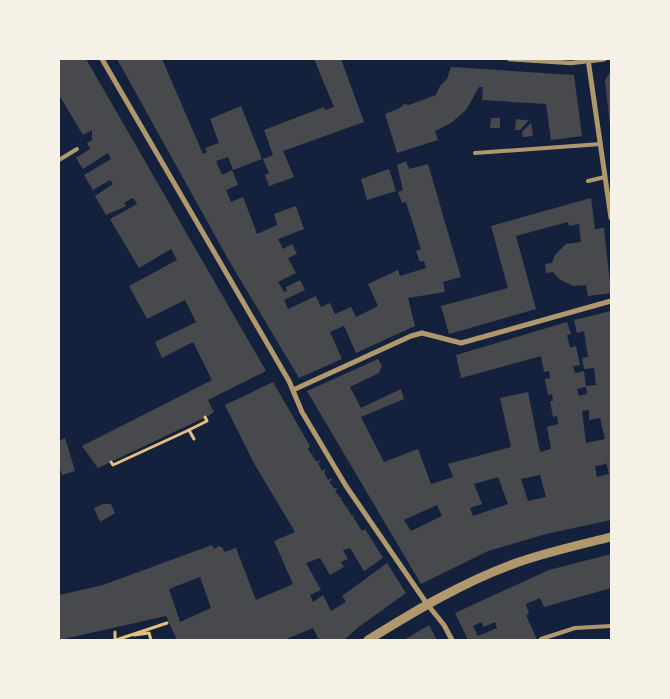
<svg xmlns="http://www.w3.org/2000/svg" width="670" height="699" font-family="Cabin,sans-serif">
  <rect width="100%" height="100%" fill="#14213d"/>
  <g fill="#48494c" fill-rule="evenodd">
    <polygon points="59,59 86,59 266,371 208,400 214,412 210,415 98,468 82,446 212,380 193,342 162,358 155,342 196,322 185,300 147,319 129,286 177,260 171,249 139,268 110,219 137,204 133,198 124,203 126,206 106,215 95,196 113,184 110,180 93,190 84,175 111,159 108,153 83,169 76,158 90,149 87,143 92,140 92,130 83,135 59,95"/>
    <polygon points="117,59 162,59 203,154 207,152 205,148 219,143 210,119 241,106 262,159 233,170 228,157 216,161 222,175 232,170 238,185 226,190 231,202 243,197 257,234 277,225 274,214 296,206 304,229 278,239 283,249 292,244 297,254 288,258 296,273 278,282 284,292 287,291 286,287 300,280 305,290 284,300 288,309 316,296 321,307 330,303 335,314 351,307 356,317 378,306 368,284 398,270 400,276 426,268 424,261 420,262 416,251 421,249 406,202 402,203 398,192 403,190 397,165 406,161 409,169 428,164 461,277 443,282 445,292 408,298 415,326 356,353 344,326 330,332 342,359 299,378 228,259"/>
    <polygon points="314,59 341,59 364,122 283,151 294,177 269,186 265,175 269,173 263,159 273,155 264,130 324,107 325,110 334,107"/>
    <polygon points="451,67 574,75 582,136 551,140 546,104 482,100 483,87 479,87 466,110 451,123 435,131 438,140 397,153 385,114 400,108 404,104 409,105 436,95 440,86 447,79"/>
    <polygon points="611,71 611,126 610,126 605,80"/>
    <polygon points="491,118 500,118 500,128 490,128"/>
    <polygon points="516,119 522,120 529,120 520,130 515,130"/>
    <polygon points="531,123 533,136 523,137 522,132"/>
    <polygon points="389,169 396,191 367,200 361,179"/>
    <polygon points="591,198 595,229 604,228 611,293 588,296 586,285 573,286 559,279 553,272 546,273 545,264 552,263 555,255 566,244 581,242 579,224 569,226 568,222 516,236 536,309 449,334 441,306 508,288 491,226"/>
    <path d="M611,311V520L546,534L488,551L421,584L307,391L378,359L382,366L379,373L350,387L361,408L401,389L404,399L361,417L384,462L418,449L431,484L453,477L448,464L511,447L500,398L528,392L540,452L551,449L547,427L558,424L557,416L553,417L550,401H553L552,394L548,395L545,379L550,378L549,371L544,372L541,356L461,378L456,355L567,322L571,334L567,335L570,348L576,346L580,365L573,366L575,373L584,371L586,387L577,389L579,396L587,394L586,386L596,385L594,368L584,369L582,358L588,357L584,331L577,333L574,320ZM589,410V420L600,418L605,439L586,443L582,411ZM605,458L609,474L597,477L595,466L606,464ZM540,475L546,497L528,501L521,479ZM498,477L508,504L473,516L470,508L482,504L474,484ZM437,505L442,516L411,531L404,520Z"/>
    <path d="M273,382L310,446L308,449L311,454L313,453L312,456L317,462L319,460L320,462L318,463L322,471L325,469L326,470L324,472L328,480L331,478L332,480L329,482L334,488H338L335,490L340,498L344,497L341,499L346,507H350L347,508L352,516L356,515L353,517L362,531L365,529L383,558L364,571L350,548L343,550L348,559L341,562L344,567L330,575L320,558L306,563L321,590L310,595L313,602L323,595L331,611L346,602L342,596L387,563L406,593L360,626L344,640H319L313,628L284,640H177L166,616L59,640V595L103,585L212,545L214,549L219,546L223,548L224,552L236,548L256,600L293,584L274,541L295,532L255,465L225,405ZM200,577L211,608L180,622L169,589Z"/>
    <polygon points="65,438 75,471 62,475 59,466 59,441"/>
    <polygon points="103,504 111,504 115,513 100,522 94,508"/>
    <path d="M611,554V588L544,607L540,598L526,604L529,614L526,615L537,640H468L455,613L549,570ZM481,622L484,627L495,622L497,628L478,636L473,626Z"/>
    <polygon points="429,625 437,640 403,640 411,636"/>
  </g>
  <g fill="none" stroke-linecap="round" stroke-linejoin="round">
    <g stroke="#e5c07b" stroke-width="3">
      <polyline points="189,430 207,421 205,417"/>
      <polyline points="111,462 113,465 189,430 194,439"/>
      <polyline points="134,635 149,633 151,640"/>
      <polyline points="115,640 115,632"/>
      <polyline points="116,640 167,623"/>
    </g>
    <g stroke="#b1986c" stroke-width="4">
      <polyline points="475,153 601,144"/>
      <polyline points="59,160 77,149"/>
      <polyline points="588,181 605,177"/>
      <polyline points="541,639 575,628 611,626"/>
    </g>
    <polyline stroke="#b1986c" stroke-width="4.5" points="509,59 571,63 588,61"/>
    <g stroke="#b1986c" stroke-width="5">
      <polyline points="102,59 289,381 302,412 346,486 427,604 444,625 452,640"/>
      <polyline points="588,59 611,218"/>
      <polyline points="588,61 604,59"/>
      <polyline points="293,390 411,336 422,333 461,343 611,301"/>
    </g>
    <path stroke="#b1986c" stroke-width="9" d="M368,640C415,611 463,582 516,563C547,552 579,545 611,537"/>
  </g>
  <rect width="670" height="699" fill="none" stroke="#f6f1e7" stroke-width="120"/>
</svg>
